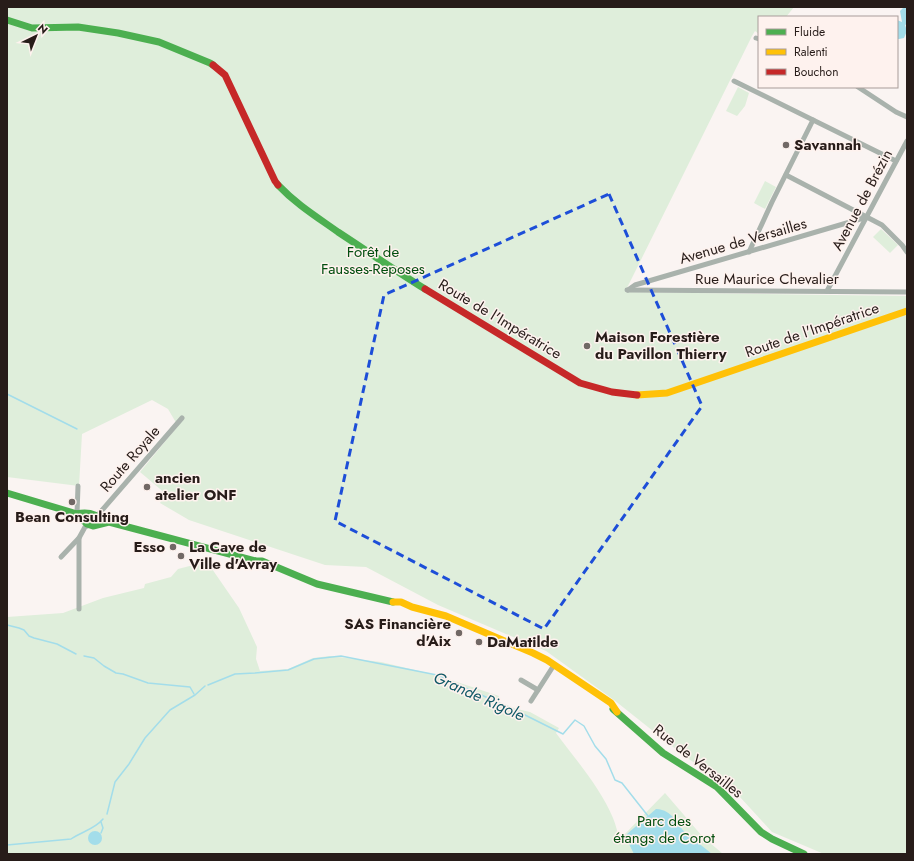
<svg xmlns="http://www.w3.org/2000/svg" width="914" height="861" font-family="Jost,sans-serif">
  <rect width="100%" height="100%" fill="#faf4f2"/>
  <g fill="#dfeedb">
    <polygon points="7,7 794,7 786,17 759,17 759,34 755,31 752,36 625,292 907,296 907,723 906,724 907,727 907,854 824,854 772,832 729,785 687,758 614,700 546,651 438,605 366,567 325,565 189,520 160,503 166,494 140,472 178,426 168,409 152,400 82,434 79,486 7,477"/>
    <polygon points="738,87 749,93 745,106 737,116 726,111"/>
    <polygon points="765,181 776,187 765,209 754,203"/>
    <polygon points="881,229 898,245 890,253 873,237"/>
    <path d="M205,562L210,566L239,608L257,647L256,659L260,671L288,669L313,658L330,656L381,662L436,675L499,696L497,701L517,709L530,712L559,728L556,733C576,760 600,787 613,818C616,825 617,832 620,839L665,793L702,836L723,854H7V617L63,613L103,598L144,588L145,584L171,577L178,569Z"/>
  </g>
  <g fill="#a3ddea">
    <polygon points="904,7 907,9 907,24 905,25 907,31 904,38 899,39 897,39 897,20 902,22 900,11"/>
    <path d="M656,809C674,810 675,824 687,834C695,841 704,847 712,854H634L627,840V834Z"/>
    <circle cx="95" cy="838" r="7"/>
  </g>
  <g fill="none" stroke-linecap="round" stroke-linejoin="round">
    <g stroke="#a3ddea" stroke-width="1.5">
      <polyline points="7,394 77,429"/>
      <polyline points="7,625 19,628 24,630 29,636 34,638 57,644 76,654"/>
      <polyline points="84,656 94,658 104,666 116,673 123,674 148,683 190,687 194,694"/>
      <polyline points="208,685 235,674 255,673 288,670 314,659 341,656 437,675 519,712 563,734 575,720 584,726 595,746 606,759 615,780 622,783 648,816"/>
      <polyline points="107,814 115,782 129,764 145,738 170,710 195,695 205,686"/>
      <polyline points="101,833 103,828 101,822"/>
      <path d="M7,845L71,839C81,832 95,829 103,819"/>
    </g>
    <g stroke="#a9b2ac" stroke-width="5">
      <polyline points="756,38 759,39"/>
      <polyline points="734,81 896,161"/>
      <polyline points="858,87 896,112 907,117"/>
      <polyline points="786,175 882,225 902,245 907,252"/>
      <polyline points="749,252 772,202 813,120"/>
      <polyline points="627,290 907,292"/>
      <polyline points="628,290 635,285 867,217"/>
      <polyline points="827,291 907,141"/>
      <polyline points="77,514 78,486"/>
      <polyline points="97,516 182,418"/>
      <polyline points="79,538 79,609"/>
      <polyline points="61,557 79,538 85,527 90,525"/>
      <polyline points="521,680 538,690"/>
      <polyline points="531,701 554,665"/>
    </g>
    <g stroke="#4caf50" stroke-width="7">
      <polyline points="7,20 32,28 78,27 118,33 159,42 210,63 213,65"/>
      <path d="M278,185C296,204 317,217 338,232C367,251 396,271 425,289"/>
      <path d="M7,493L77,514C88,511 98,515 106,522"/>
      <polyline points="77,514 87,524 93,526 109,522 256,561 262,561 317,584 393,602"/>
      <polyline points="613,709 663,753 717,787 761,832 772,839 804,854"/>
    </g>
    <g stroke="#ffc107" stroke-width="7">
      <polyline points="637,395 667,393 907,311"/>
      <polyline points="393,602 401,602 412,607 446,616 533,653 547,660 611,703 617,712"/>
    </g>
    <g stroke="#c62828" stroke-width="7">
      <polyline points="213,65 225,75 275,181 278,185"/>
      <polyline points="425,289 580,383 612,392 637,395"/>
    </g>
  </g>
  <path fill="none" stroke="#1d4ed8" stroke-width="3" stroke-dasharray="8 5" stroke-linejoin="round" d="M609,194L702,406L544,629L335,521L384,295Z"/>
  <g fill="#716865" stroke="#fef2ee" stroke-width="1.5">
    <circle cx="786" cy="145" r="4"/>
    <circle cx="587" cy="346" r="4"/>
    <circle cx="147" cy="487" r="4"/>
    <circle cx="72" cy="502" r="4"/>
    <circle cx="173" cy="547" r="4"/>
    <circle cx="181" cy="556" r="4"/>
    <circle cx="459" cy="633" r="4"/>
    <circle cx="479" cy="642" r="4"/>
  </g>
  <g text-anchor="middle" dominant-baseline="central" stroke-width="3" stroke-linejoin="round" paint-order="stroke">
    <g font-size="15" font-weight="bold" fill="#271c19" stroke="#fef2ee" text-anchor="start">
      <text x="794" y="145">Savannah</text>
      <text x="595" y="337">Maison Forestière<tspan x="595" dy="17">du Pavillon Thierry</tspan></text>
      <text x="155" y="478">ancien<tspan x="155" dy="17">atelier ONF</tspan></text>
      <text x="72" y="517" text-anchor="middle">Bean Consulting</text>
      <text x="165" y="547" text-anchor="end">Esso</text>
      <text x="189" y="547">La Cave de<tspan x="189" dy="17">Ville d'Avray</tspan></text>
      <text x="451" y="624" text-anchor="end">SAS Financière<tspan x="451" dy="17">d'Aix</tspan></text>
      <text x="487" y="642">DaMatilde</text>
    </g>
    <g font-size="15" fill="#271c19" stroke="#fef2ee">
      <text transform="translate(862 200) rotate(-62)">Avenue de Brézin</text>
      <text transform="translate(743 241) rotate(-16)">Avenue de Versailles</text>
      <text x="767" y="279">Rue Maurice Chevalier</text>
      <text transform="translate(500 319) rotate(31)">Route de l'Impératrice</text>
      <text transform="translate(812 330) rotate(-19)">Route de l'Impératrice</text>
      <text transform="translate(130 459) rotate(-49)">Route Royale</text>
      <text transform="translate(698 761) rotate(38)">Rue de Versailles</text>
    </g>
    <g font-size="15" fill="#024e0f" stroke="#fef2ee">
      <text x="373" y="252">Forêt de<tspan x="373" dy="17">Fausses-Reposes</tspan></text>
      <text x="664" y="821">Parc des<tspan x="664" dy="17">étangs de Corot</tspan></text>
    </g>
    <g font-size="16" font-style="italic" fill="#115967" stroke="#fef2ee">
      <text transform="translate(479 696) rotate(24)">Grande Rigole</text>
    </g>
  </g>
  <rect width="914" height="861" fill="none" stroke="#271c19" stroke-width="16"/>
  <rect x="758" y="16" width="140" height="72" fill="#fef2ee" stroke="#a89c99"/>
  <rect x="766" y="29" width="20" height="6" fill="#4caf50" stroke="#a89c99"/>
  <text x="794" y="36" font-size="12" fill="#271c19">Fluide</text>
  <rect x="766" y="49" width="20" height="6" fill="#ffc107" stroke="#a89c99"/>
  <text x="794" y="56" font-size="12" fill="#271c19">Ralenti</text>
  <rect x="766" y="69" width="20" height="6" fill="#c62828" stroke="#a89c99"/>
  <text x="794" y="76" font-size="12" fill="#271c19">Bouchon</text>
  <g transform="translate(36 36) rotate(43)" stroke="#fef2ee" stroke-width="3" paint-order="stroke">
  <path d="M0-3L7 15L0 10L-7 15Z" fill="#271c19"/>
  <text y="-6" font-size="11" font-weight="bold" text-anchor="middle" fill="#271c19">N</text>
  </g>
</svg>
